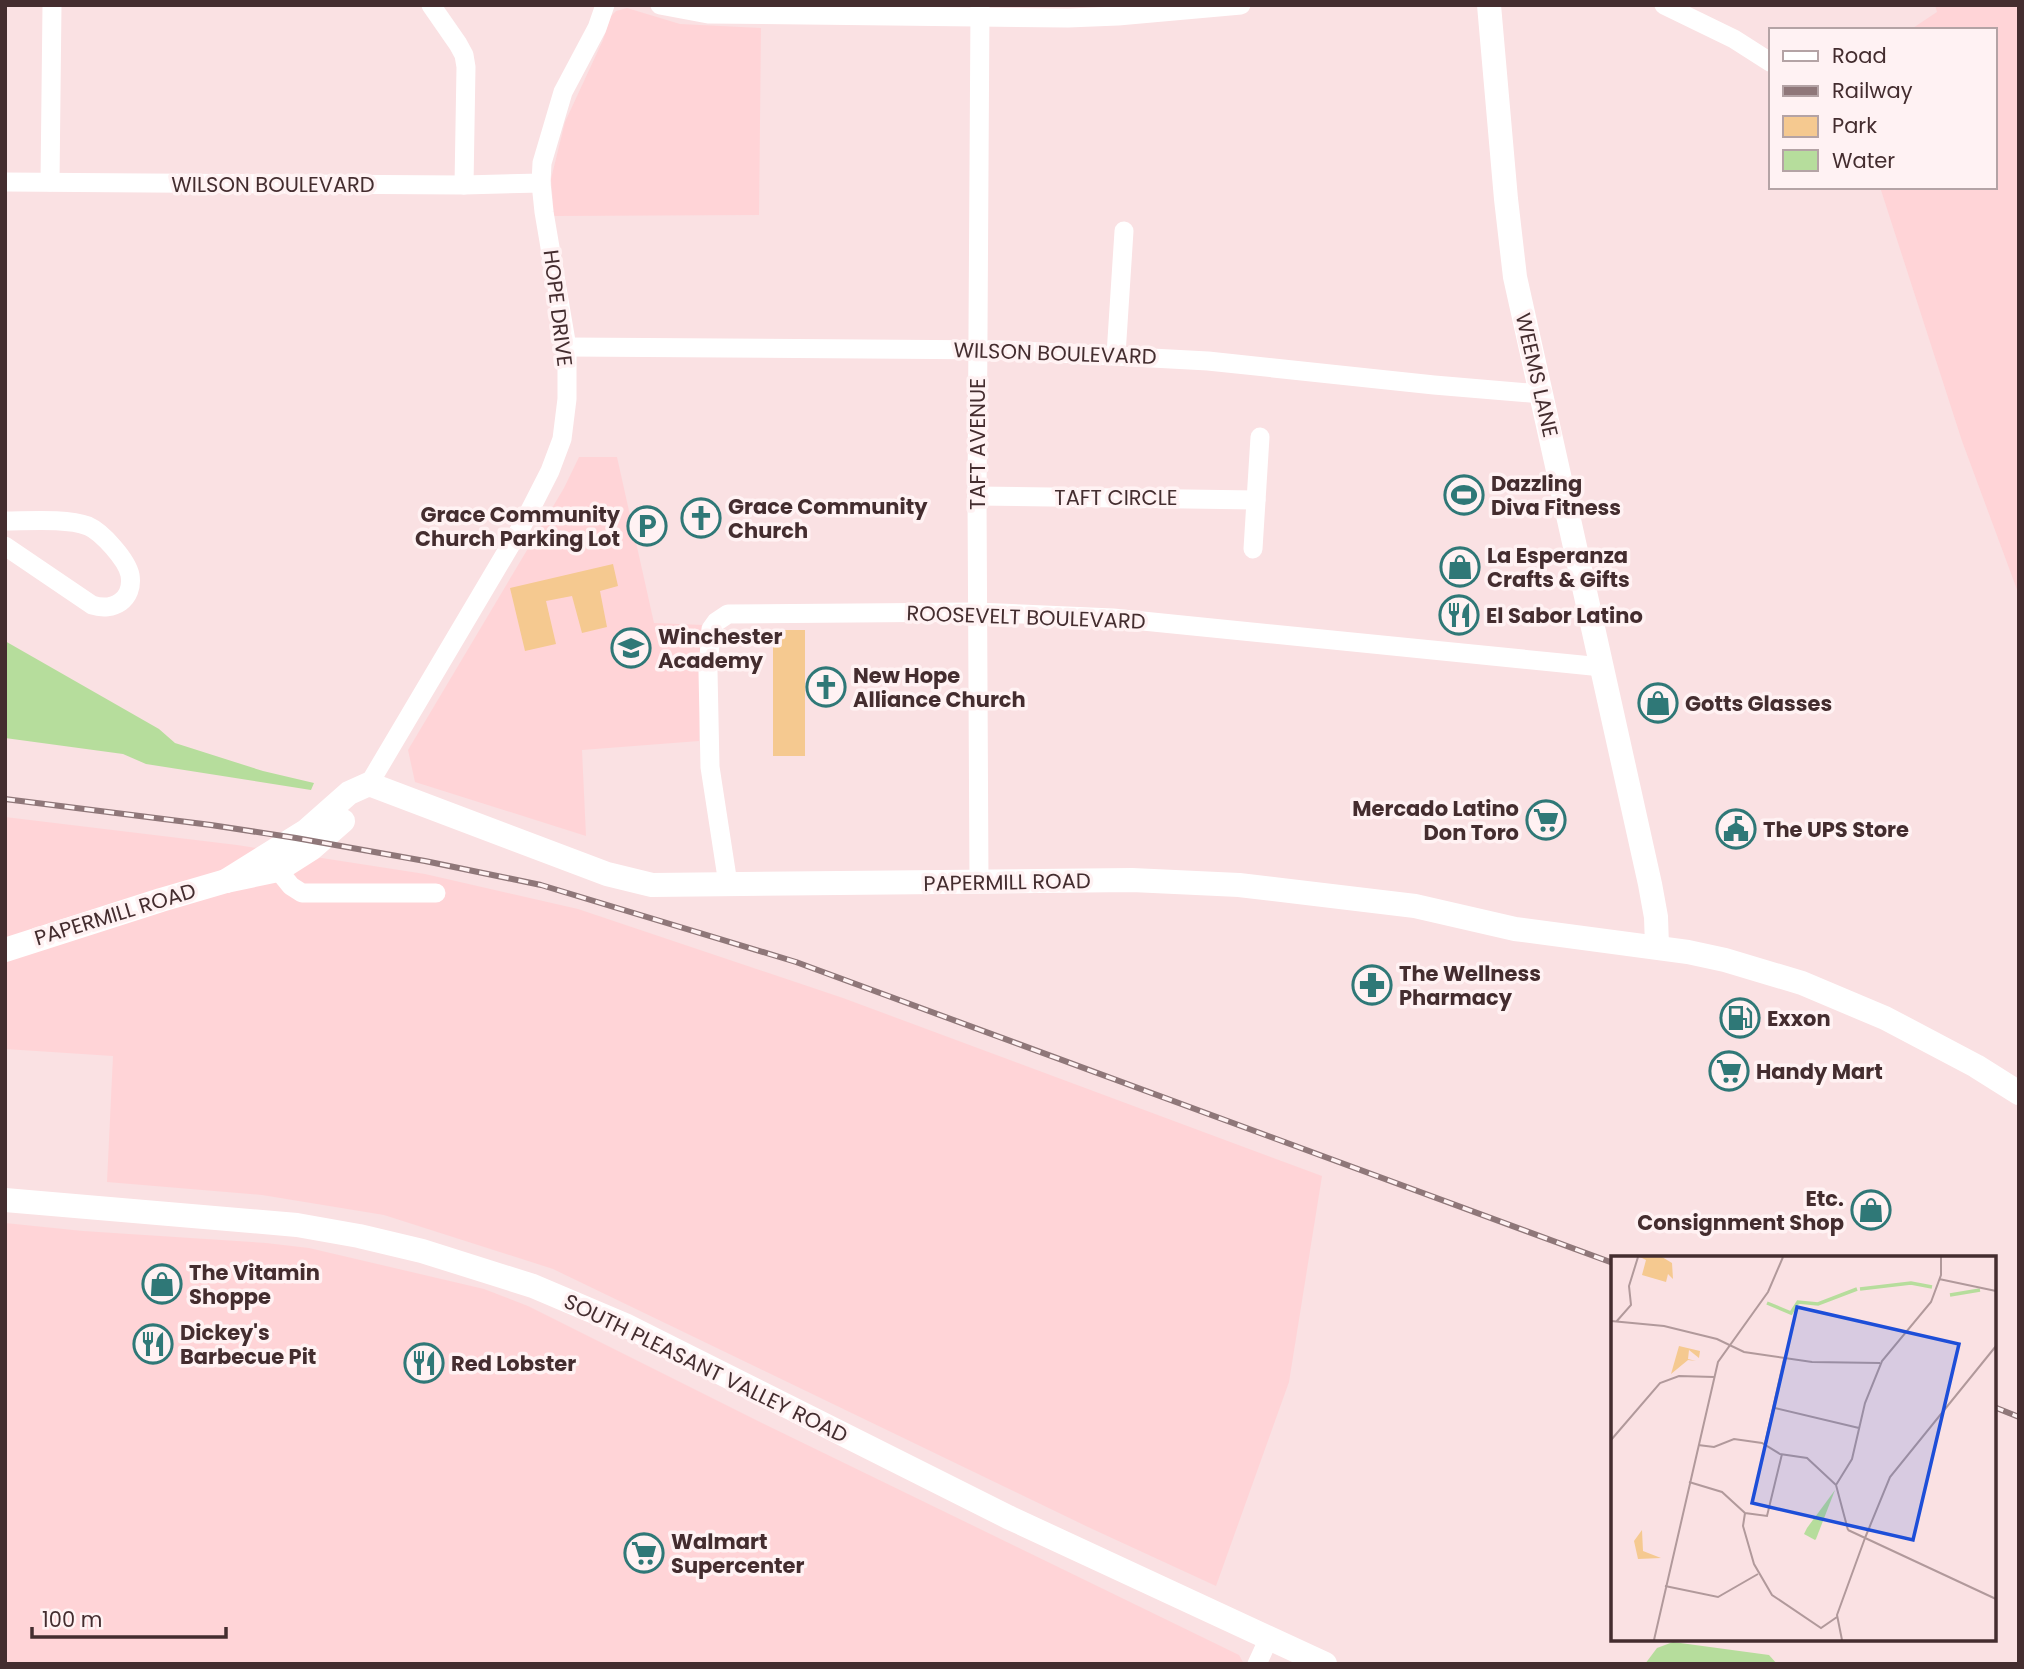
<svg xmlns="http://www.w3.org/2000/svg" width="2024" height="1669" font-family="Poppins,sans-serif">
  <rect width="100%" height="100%" fill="#fae1e3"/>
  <g fill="#ffd4d7">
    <polygon points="1935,5 2019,5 2019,595 1962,441 1880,187 1994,187 1994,30 1910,30 1937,12"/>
    <polygon points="627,8 680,24 761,28 759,215 554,216 551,179 565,122 603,40 611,16 616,11"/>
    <polygon points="579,457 617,457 654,623 703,625 699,741 582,750 586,836 415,782 408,750 564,488"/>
    <polygon points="5,817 237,845 425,874 578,909 843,998 1322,1176 1289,1382 1216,1586 1088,1527 553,1269 384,1215 262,1195 107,1182 113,1056 5,1049"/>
    <polygon points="5,1223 83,1231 266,1243 309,1248 484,1289 528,1306 756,1420 1239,1655 1244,1664 5,1664"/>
  </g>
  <g fill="#f5c990">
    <polygon points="613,564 618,586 600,591 607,627 582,633 572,596 546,601 556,644 525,651 510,588"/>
    <rect x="773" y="630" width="32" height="126"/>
  </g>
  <g fill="#b6dd9c">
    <polygon points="5,641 159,729 175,743 263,771 314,783 311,790 146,764 123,754 5,738"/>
    <polygon points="1673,1642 1769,1655 1777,1664 1645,1664 1657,1648"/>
  </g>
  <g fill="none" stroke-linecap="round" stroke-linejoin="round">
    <g stroke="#fff" stroke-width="19">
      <polyline points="431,5 458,44 464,55 466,67 464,185"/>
      <polyline points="660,5 708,14 1068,18 1118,16 1241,5"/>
      <polyline points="1664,5 1734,39 1770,62"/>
      <polyline points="5,182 464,185 541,183"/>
      <polyline points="50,182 52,5"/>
      <polyline points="567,347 1002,350 1208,361 1434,385 1541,394"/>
      <polyline points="1116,355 1124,231"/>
      <polyline points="977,496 1256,500"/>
      <path d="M5,521C28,521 67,518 88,526C102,532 127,560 130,575C134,600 113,612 92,605L5,546"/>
      <polyline points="1253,549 1260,437"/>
      <polyline points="369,784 523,524 550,471 562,439 567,399 567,347 544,212 541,183 542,163 563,92 597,28 605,5"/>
      <polyline points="278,870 291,886 302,893 436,893"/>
      <polyline points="979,882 977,496 980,5"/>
      <polyline points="728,884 710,767 708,671 711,629 716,622 728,614 977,612 1113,618 1602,667"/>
      <polyline points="1257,1664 1269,1638"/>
    </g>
    <g stroke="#fff" stroke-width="24">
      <polyline points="1489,5 1506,199 1515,277 1650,884 1656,917 1657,946"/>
      <polyline points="226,881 306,831 349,793 369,784 607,874 652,885 1132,880 1239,885 1415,906 1515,929 1688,952 1725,960 1802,983 1885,1018 1976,1066 2019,1093"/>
      <polyline points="5,950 161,900 226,881 278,870 311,849 343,821"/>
      <polyline points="5,1200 297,1225 359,1236 422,1251 533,1286 625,1325 1008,1517 1325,1664"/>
    </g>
    <g stroke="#8f7779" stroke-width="6">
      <g id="rail">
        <polyline points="5,799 211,825 296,838 425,861 541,885 796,962 1613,1263"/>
        <polyline points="1994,1407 2019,1417"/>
      </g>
    </g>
    <use href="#rail" stroke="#fff2f3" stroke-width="3.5" stroke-dasharray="10" stroke-linecap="butt"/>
  </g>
  <defs>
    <g id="stadium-ring" transform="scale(2.0125)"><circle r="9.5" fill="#fff2f3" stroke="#2f7877" stroke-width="1.5"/><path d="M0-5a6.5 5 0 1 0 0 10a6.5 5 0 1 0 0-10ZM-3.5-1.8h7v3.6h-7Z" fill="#2f7877"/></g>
    <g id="church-ring" transform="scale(2.0125)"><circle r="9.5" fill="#fff2f3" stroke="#2f7877" stroke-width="1.5"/><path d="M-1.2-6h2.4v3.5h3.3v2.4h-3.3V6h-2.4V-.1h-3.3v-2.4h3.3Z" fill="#2f7877"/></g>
    <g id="parking-ring" transform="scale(2.0125)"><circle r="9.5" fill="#fff2f3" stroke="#2f7877" stroke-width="1.5"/><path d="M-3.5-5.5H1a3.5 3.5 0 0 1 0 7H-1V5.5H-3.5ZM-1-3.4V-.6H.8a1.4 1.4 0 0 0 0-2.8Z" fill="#2f7877"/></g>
    <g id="shop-ring" transform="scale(2.0125)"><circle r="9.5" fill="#fff2f3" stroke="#2f7877" stroke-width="1.5"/><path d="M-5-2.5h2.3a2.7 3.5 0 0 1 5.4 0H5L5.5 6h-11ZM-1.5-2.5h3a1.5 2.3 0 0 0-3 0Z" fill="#2f7877"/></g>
    <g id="restaurant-ring" transform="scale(2.0125)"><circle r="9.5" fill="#fff2f3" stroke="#2f7877" stroke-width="1.5"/><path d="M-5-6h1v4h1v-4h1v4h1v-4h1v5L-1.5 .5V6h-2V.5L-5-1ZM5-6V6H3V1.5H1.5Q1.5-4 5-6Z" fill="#2f7877"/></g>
    <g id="school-ring" transform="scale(2.0125)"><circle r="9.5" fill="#fff2f3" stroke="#2f7877" stroke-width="1.5"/><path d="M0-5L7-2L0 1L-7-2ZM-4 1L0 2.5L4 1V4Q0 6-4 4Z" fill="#2f7877"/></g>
    <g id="supermarket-ring" transform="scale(2.0125)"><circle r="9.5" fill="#fff2f3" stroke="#2f7877" stroke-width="1.5"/><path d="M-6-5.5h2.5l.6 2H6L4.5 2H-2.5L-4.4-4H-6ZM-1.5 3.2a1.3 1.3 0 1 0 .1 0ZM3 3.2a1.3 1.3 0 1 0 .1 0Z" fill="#2f7877"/></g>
    <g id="civic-ring" transform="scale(2.0125)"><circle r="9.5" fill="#fff2f3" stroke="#2f7877" stroke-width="1.5"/><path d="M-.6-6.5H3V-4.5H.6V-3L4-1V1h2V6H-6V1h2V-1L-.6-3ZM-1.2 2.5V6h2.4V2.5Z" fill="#2f7877"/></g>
    <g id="pharmacy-ring" transform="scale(2.0125)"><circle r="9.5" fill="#fff2f3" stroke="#2f7877" stroke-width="1.5"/><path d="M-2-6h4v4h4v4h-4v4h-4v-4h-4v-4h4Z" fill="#2f7877"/></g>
    <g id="fuel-ring" transform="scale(2.0125)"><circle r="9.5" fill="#fff2f3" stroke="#2f7877" stroke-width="1.5"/><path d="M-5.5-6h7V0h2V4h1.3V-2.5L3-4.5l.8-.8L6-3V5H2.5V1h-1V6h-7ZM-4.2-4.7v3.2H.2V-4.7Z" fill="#2f7877"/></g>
  </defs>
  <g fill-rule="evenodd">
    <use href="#stadium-ring" x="1464" y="495"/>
    <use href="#church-ring" x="701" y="518"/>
    <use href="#parking-ring" x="647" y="526"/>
    <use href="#shop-ring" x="1460" y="567"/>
    <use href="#restaurant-ring" x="1459" y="615"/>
    <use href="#school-ring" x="631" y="648"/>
    <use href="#church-ring" x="826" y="687"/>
    <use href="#shop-ring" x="1658" y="703"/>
    <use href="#supermarket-ring" x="1546" y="820"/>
    <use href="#civic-ring" x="1736" y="829"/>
    <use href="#pharmacy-ring" x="1372" y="985"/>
    <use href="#fuel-ring" x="1740" y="1018"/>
    <use href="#supermarket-ring" x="1729" y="1071"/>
    <use href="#shop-ring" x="1871" y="1210"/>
    <use href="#shop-ring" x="162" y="1284"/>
    <use href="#restaurant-ring" x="153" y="1344"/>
    <use href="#restaurant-ring" x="424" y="1363"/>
    <use href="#supermarket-ring" x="644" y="1553"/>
  </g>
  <g text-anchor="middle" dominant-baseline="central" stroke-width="7" stroke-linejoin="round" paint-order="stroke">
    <g font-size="21" fill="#442d2f" stroke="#fff2f3">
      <text x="273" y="184">WILSON BOULEVARD</text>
      <text transform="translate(558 308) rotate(83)">HOPE DRIVE</text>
      <text transform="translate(1055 353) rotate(2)">WILSON BOULEVARD</text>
      <text transform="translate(1537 375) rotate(77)">WEEMS LANE</text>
      <text transform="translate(977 444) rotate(-90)">TAFT AVENUE</text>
      <text x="1116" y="497">TAFT CIRCLE</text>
      <text transform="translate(1026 617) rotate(2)">ROOSEVELT BOULEVARD</text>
      <text transform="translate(1007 882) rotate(-1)">PAPERMILL ROAD</text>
      <text transform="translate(115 914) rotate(-17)">PAPERMILL ROAD</text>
      <text transform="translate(706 1368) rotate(26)">SOUTH PLEASANT VALLEY ROAD</text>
    </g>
    <g font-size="21" font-weight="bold" fill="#442d2f" stroke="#fff2f3" text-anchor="start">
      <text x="1491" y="483">Dazzling<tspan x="1491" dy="24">Diva Fitness</tspan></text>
      <text x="728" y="506">Grace Community<tspan x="728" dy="24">Church</tspan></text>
      <text x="620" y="514" text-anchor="end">Grace Community<tspan x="620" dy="24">Church Parking Lot</tspan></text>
      <text x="1487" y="555">La Esperanza<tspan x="1487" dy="24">Crafts &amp; Gifts</tspan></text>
      <text x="1486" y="615">El Sabor Latino</text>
      <text x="658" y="636">Winchester<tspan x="658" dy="24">Academy</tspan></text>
      <text x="853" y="675">New Hope<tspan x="853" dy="24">Alliance Church</tspan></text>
      <text x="1685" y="703">Gotts Glasses</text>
      <text x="1519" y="808" text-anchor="end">Mercado Latino<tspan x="1519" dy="24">Don Toro</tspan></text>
      <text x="1763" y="829">The UPS Store</text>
      <text x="1399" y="973">The Wellness<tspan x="1399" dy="24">Pharmacy</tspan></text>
      <text x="1767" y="1018">Exxon</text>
      <text x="1756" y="1071">Handy Mart</text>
      <text x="1844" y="1198" text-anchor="end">Etc.<tspan x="1844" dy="24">Consignment Shop</tspan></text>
      <text x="189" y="1272">The Vitamin<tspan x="189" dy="24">Shoppe</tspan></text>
      <text x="180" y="1332">Dickey's<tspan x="180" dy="24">Barbecue Pit</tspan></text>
      <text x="451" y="1363">Red Lobster</text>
      <text x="671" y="1541">Walmart<tspan x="671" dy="24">Supercenter</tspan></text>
    </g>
  </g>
  <g transform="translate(1611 1256)">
    <rect width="385" height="385" fill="#fae1e3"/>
    <path d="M51,1L61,7L62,23L57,18L55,26L31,19L35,4L29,1ZM68,90L89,95L88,102L78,94L77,103L85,105L77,104L60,118ZM31,274L32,295L50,302L27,303L23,285Z" fill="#f5c990"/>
    <path d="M224,234L205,283L204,284L193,278L196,272Z" fill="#b6dd9c"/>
    <path fill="none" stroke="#b6dd9c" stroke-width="3.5" d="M249,33L300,27L321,31M339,39L369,34M156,47L180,57L187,46L207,48L246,33"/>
    <path fill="none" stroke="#b1999b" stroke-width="2" d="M328,23L385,35M0,65L53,70L106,83L133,96L201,106L269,107M5,66L20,49L18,30L27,1M164,152L248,172M0,184L49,127L68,120L103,121M154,188L173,103M87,189L103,191L123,183L151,187L169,198L196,202L225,229M78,226L111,236L134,257L156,260L171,198M225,229L241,203L254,147L271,105L320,46L330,19V1M225,229L237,274M134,257L132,270L143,308L161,339L210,372L226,361M237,274L385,343M254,282L279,221L385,90M54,330L107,341L147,318M43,384L107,106L157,36L172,1M231,384L226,359L254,282"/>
    <path fill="#1d4ed8" fill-opacity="0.15" stroke="#1d4ed8" stroke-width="3.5" d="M186,51L348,88L302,284L141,247Z"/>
    <rect width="385" height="385" fill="none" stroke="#442d2f" stroke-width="3.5"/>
  </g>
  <rect width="2024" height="1669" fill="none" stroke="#442d2f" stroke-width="14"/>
  <rect x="1769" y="28" width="228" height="161" fill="#fff2f3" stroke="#b4a3a5" stroke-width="2"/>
  <rect x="1783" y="51" width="35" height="10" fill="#ffffff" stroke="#b4a3a5" stroke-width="2"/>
  <text x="1832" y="63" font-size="21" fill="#442d2f">Road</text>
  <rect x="1783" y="86" width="35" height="10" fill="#8f7779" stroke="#b4a3a5" stroke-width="2"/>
  <text x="1832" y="98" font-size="21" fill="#442d2f">Railway</text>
  <rect x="1783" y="116" width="35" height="21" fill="#f5c990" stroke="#b4a3a5" stroke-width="2"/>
  <text x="1832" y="133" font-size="21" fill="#442d2f">Park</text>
  <rect x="1783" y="150" width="35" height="21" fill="#b6dd9c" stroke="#b4a3a5" stroke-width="2"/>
  <text x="1832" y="168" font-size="21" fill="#442d2f">Water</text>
  <path d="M32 1627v10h194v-10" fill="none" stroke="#442d2f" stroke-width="3.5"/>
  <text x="42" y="1627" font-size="21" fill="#442d2f" stroke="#fff2f3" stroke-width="5" paint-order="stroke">100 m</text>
</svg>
